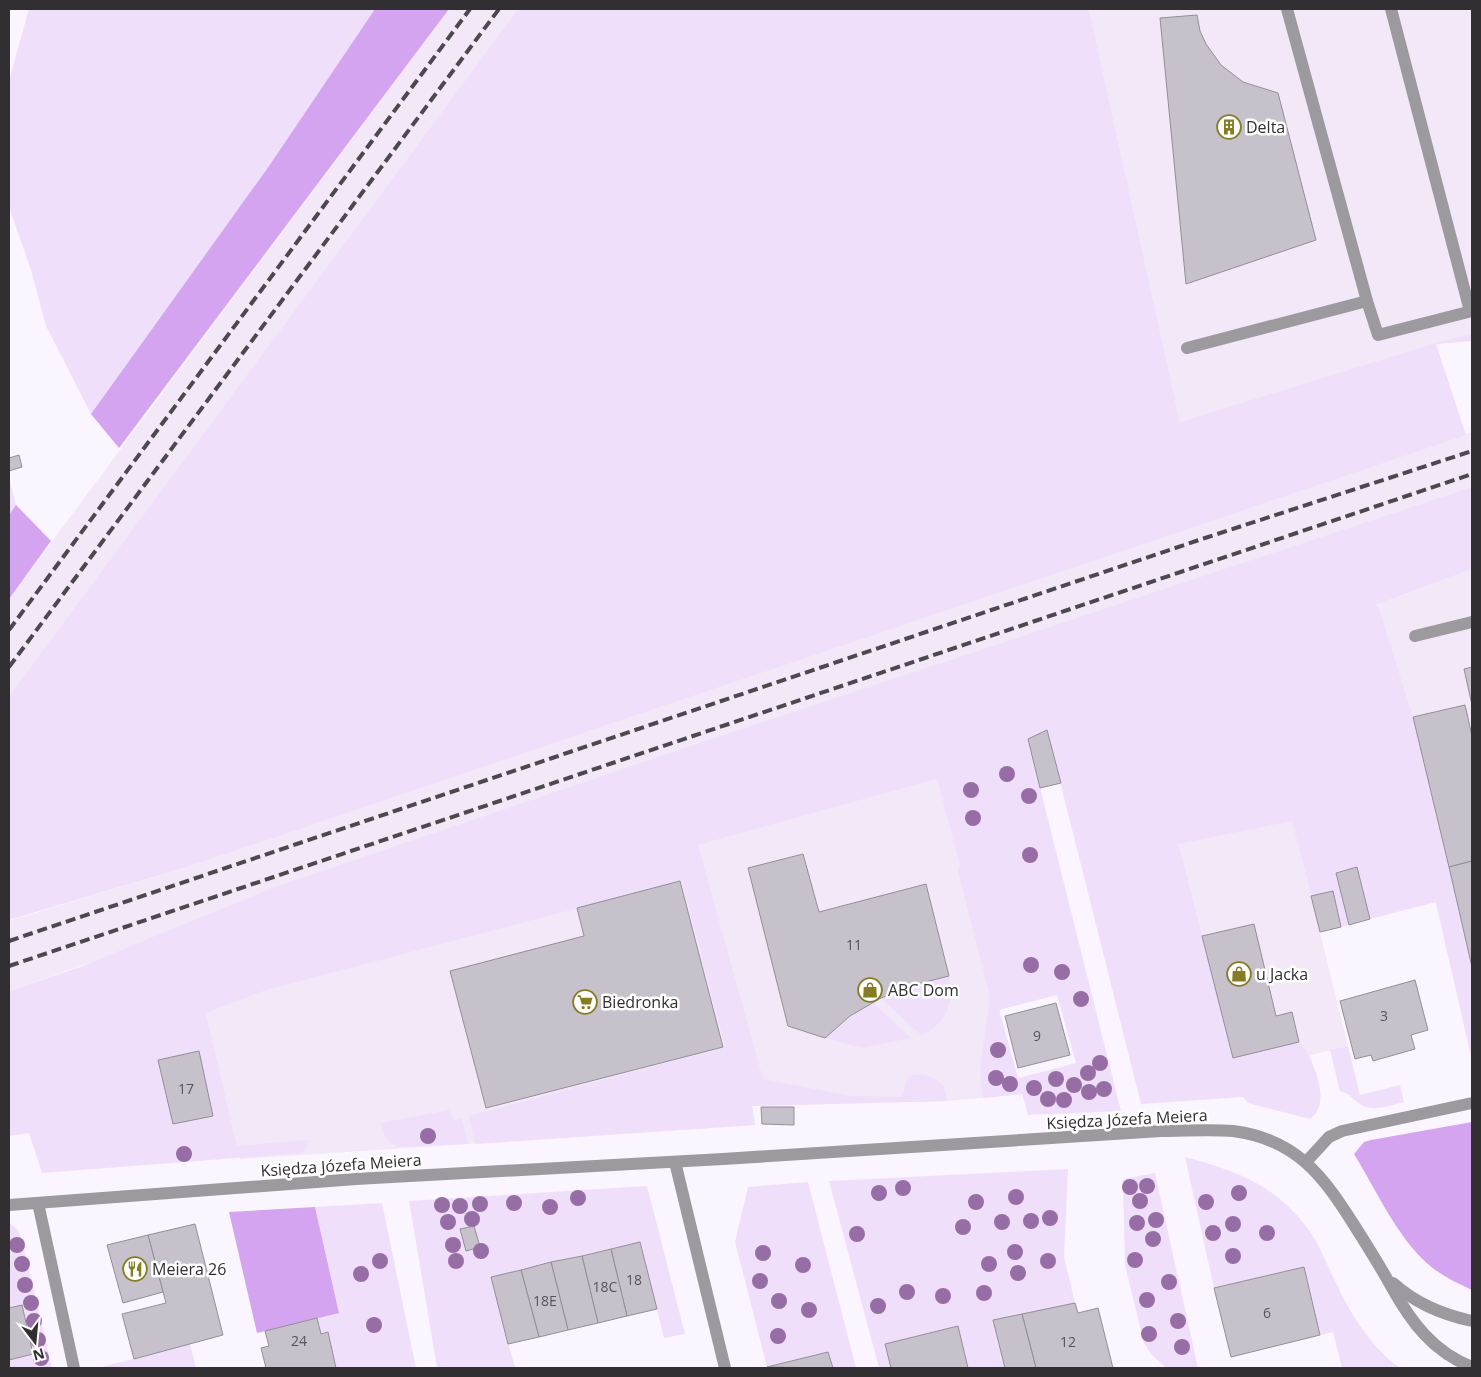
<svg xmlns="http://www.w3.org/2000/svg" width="1481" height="1377" font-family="'Open Sans',sans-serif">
  <rect width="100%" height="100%" fill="#fbf5ff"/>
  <g fill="#f2e8f8">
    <polygon points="449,9 518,9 9,696 9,599"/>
    <polygon points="1089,9 1472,9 1472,334 1180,422"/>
    <polygon points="1472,432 1472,487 869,688 9,991 9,921 190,866"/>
    <polygon points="1472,569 1472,1060 1368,608"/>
    <polygon points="1250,651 1348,1046 1310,1055 1321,1096 1233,1058 1179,843"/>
    <polygon points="937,779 1022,1094 948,1101 752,1106 755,1125 240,1159 206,1013 339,943"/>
  </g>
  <g fill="#f0dffa" fill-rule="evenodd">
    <polygon points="29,9 375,9 269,166 91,414 46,326 31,270 9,207 9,80"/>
    <polygon points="518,9 1089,9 1180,422 1436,343 1472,334 1472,341 1436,344 1466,435 190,866 9,920 9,696"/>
    <polygon points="9,478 16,505 9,515"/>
    <path d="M1472,487V569L1373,606H1378L1413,717L1472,967V1060L1436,902L1370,919L1357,867L1336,872L1349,925L1341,927L1333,891L1311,896L1292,821L1179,844L1233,1057L1299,1042C1313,1058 1333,1104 1310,1119L1248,1103L1243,1097L1141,1104L1047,730L1028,739L1121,1111L1028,1115L1022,1094L983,1098L980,1069L990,996L958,871L960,866L937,779L698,845L763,1079L851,1096L902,1097L908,1077C921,1071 932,1076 943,1085L948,1101L752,1106L755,1125L475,1144L469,1116L725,1047L682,881L266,990L206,1013L237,1146L308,1140L306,1149L301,1153L42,1173L29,1133L9,1136V991L80,967L275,887L676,751ZM1057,995L1076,1063L1018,1078L999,1010Z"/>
    <path d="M949,976C955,1001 946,1025 921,1035L881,998L913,985Z"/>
    <polygon points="872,1002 911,1038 862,1048 825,1038 850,1016"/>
    <path d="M1348,1046L1360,1095L1400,1085L1404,1102C1391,1105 1372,1113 1360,1104C1353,1099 1350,1094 1340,1091L1330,1050Z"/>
    <path d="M449,1110L454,1120L462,1118L468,1144L397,1147C386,1141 384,1135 381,1123Z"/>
    <path d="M1185,1157C1235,1170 1276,1185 1308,1229C1320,1245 1327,1265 1336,1283C1351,1315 1371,1347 1400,1368H1342L1333,1332L1320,1335L1303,1267L1214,1288Z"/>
    <polygon points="1068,1169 1064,1257 1075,1303 993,1320 1005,1368 968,1368 957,1326 885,1344 891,1368 879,1368 829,1181"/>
    <polygon points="1155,1173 1198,1368 1166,1368 1151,1354 1144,1343 1125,1265 1123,1179"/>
    <polygon points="808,1182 856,1368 833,1368 828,1352 767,1367 735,1242 748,1187"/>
    <polygon points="647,1186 685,1334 664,1338 640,1242 491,1277 515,1368 437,1368 409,1201"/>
    <polygon points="382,1203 416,1368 336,1368 328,1332 321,1334 317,1318 339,1312 315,1207"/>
    <polygon points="9,1222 18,1230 22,1240 52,1368 9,1368 9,1360 33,1354 22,1305 9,1308"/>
    <polygon points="190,1344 196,1368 98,1368"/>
  </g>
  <g fill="#d5a4f0">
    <polygon points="375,9 449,9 119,448 91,414 269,166"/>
    <polygon points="16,505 51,541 9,599 9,515"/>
    <path d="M1472,1122V1290C1457,1283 1442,1276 1429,1265C1396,1236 1377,1191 1354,1154L1364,1142L1371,1140Z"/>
    <polygon points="315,1207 339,1313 257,1333 229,1212"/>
  </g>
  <g fill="#c7c1cb" stroke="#938e97">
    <polygon points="1197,15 1200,31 1206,44 1221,65 1243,82 1278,93 1316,240 1186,284 1160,18"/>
    <polygon points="19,455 22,467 9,471 9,458"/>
    <polygon points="1472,667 1472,705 1464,669"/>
    <polygon points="1465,705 1472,736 1472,861 1449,867 1413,717"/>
    <polygon points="1047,730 1061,783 1040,788 1028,739"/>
    <polygon points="803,854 819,912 926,884 949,976 913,985 881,998 850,1016 825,1038 788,1026 748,868"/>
    <polygon points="1472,861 1472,967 1449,867"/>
    <polygon points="1357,867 1370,919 1349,925 1336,873"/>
    <polygon points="680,881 723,1047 486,1108 450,971 584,936 577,908"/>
    <polygon points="1333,891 1341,927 1320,932 1311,896"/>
    <polygon points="1254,924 1276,1016 1292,1012 1299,1042 1233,1058 1202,936"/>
    <polygon points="1415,980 1428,1030 1411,1035 1415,1049 1373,1061 1371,1055 1355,1059 1340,1001"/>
    <polygon points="1056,1003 1070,1055 1018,1068 1005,1016"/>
    <polygon points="199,1051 213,1116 173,1124 158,1060"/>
    <polygon points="761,1107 794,1107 794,1125 762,1124"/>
    <polygon points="195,1224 223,1335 134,1359 122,1314 166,1303 148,1235"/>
    <polygon points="474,1226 480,1247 466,1251 460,1229"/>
    <polygon points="148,1235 163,1292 123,1303 107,1245"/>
    <polygon points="640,1242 657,1309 627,1316 611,1249"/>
    <polygon points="611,1249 627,1316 598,1323 582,1256"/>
    <polygon points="582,1256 598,1323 568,1330 551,1262"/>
    <polygon points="551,1262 568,1330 539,1337 521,1270"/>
    <polygon points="1304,1267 1320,1335 1231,1357 1214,1288"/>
    <polygon points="521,1270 539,1337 508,1344 491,1277"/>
    <polygon points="1075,1303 1078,1313 1098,1308 1113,1368 1036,1368 1022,1314"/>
    <polygon points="22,1305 33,1354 9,1360 9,1308"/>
    <polygon points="1022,1314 1036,1368 1005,1368 993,1320"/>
    <polygon points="317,1318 321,1334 328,1332 336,1368 266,1368 261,1348 269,1346 265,1331"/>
    <polygon points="958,1326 968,1368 891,1368 885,1344"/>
    <polygon points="828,1352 833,1368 767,1367"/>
  </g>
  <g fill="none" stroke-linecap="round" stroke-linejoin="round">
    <g stroke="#9c9a9e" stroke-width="12">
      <polyline points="1287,9 1367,301"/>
      <polyline points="1391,9 1470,311"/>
      <polyline points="1187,348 1367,301 1378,335 1472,311"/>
      <polyline points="1415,636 1472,622"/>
      <polyline points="675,1162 725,1368"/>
      <polyline points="1306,1162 1329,1137 1342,1131 1472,1103"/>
      <polyline points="38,1203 74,1368"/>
      <path d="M9,1205L356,1179L723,1159L1161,1131C1185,1131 1209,1129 1233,1131C1297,1139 1324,1177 1356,1228C1368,1247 1380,1266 1391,1286C1411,1322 1433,1352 1472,1367"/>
      <path d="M1393,1283C1415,1303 1444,1315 1472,1321"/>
    </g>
    <g stroke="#4c494e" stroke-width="4" stroke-dasharray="10 5" stroke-linecap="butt">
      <polyline points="9,630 470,9"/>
      <polyline points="9,667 499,9"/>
      <polyline points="9,941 1205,538 1472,451"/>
      <polyline points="9,966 1472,474"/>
    </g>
  </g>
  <g fill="#966ea5">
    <circle cx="1007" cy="774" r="8"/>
    <circle cx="971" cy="790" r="8"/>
    <circle cx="1029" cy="796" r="8"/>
    <circle cx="973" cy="818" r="8"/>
    <circle cx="1030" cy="855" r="8"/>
    <circle cx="1031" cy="965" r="8"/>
    <circle cx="1062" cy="972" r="8"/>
    <circle cx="1081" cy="999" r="8"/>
    <circle cx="998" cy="1050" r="8"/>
    <circle cx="1100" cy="1063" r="8"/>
    <circle cx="1088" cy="1073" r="8"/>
    <circle cx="996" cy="1078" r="8"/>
    <circle cx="1056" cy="1079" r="8"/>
    <circle cx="1010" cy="1084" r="8"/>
    <circle cx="1074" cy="1085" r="8"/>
    <circle cx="1034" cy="1088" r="8"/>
    <circle cx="1104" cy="1089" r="8"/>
    <circle cx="1089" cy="1092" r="8"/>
    <circle cx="1048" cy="1099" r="8"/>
    <circle cx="1064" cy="1100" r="8"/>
    <circle cx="428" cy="1136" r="8"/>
    <circle cx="184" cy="1154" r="8"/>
    <circle cx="1147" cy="1186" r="8"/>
    <circle cx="1130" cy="1187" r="8"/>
    <circle cx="903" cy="1188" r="8"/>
    <circle cx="879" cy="1193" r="8"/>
    <circle cx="1239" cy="1193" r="8"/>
    <circle cx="1016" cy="1197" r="8"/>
    <circle cx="578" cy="1198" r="8"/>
    <circle cx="1140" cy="1201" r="8"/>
    <circle cx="976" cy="1202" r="8"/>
    <circle cx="1206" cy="1202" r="8"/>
    <circle cx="514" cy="1203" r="8"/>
    <circle cx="480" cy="1204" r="8"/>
    <circle cx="442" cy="1205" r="8"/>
    <circle cx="460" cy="1206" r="8"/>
    <circle cx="550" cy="1207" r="8"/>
    <circle cx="1050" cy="1218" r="8"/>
    <circle cx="472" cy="1219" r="8"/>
    <circle cx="1156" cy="1220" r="8"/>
    <circle cx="1031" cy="1221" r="8"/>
    <circle cx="448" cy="1222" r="8"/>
    <circle cx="1002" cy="1222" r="8"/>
    <circle cx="1137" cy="1223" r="8"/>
    <circle cx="1233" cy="1224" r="8"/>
    <circle cx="963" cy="1227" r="8"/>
    <circle cx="1213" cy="1233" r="8"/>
    <circle cx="1267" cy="1233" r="8"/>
    <circle cx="857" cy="1234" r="8"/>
    <circle cx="1153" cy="1239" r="8"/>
    <circle cx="17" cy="1245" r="8"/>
    <circle cx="453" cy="1245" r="8"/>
    <circle cx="481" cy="1251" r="8"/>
    <circle cx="1015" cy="1252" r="8"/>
    <circle cx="763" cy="1253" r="8"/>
    <circle cx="1233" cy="1256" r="8"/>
    <circle cx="1135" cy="1260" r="8"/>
    <circle cx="380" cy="1261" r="8"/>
    <circle cx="456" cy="1261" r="8"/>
    <circle cx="1048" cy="1261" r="8"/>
    <circle cx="22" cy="1264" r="8"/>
    <circle cx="989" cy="1264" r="8"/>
    <circle cx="803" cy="1265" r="8"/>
    <circle cx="1018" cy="1273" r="8"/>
    <circle cx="361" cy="1274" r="8"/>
    <circle cx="760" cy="1281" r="8"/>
    <circle cx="1169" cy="1282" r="8"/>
    <circle cx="25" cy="1285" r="8"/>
    <circle cx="907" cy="1292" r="8"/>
    <circle cx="984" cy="1293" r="8"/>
    <circle cx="943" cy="1296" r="8"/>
    <circle cx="1147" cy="1300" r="8"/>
    <circle cx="779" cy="1301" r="8"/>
    <circle cx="31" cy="1303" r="8"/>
    <circle cx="878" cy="1306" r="8"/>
    <circle cx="809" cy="1310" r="8"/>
    <circle cx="34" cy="1321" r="8"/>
    <circle cx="1178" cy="1321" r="8"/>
    <circle cx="374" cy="1325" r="8"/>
    <circle cx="1149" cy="1334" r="8"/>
    <circle cx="778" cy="1336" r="8"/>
    <circle cx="38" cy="1340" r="8"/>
    <circle cx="1182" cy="1347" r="8"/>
    <circle cx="41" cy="1358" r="8"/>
  </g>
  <defs>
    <g id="building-ring" transform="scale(1.25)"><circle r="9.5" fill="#fff" stroke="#867d23" stroke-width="1.5"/><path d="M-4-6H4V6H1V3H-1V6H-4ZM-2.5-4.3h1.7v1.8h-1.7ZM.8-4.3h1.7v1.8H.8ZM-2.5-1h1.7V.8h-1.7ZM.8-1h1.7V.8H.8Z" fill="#867d23"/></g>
    <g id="shop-ring" transform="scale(1.25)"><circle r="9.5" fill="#fff" stroke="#867d23" stroke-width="1.5"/><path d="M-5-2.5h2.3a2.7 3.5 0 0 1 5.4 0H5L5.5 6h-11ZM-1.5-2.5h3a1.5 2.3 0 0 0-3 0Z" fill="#867d23"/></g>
    <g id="supermarket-ring" transform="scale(1.25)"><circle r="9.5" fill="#fff" stroke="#867d23" stroke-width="1.5"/><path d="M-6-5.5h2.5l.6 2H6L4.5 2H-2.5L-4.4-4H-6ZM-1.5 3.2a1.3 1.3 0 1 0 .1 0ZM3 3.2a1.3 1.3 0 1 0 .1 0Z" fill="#867d23"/></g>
    <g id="restaurant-ring" transform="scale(1.25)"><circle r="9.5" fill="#fff" stroke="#867d23" stroke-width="1.5"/><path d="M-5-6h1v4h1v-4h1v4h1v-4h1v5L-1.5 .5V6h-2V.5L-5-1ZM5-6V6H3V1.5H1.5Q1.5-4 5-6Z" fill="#867d23"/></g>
  </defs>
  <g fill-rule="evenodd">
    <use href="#building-ring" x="1229" y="127"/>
    <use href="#shop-ring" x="1239" y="974"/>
    <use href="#shop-ring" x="870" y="990"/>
    <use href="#supermarket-ring" x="585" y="1002"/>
    <use href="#restaurant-ring" x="135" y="1269"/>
  </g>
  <g text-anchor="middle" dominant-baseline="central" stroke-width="5" stroke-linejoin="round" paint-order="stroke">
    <g font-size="14" fill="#575459">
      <text x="854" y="944">11</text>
      <text x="1384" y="1015">3</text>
      <text x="1037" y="1035">9</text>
      <text x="186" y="1088">17</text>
      <text x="634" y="1279">18</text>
      <text x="605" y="1286">18C</text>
      <text x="545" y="1300">18E</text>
      <text x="1267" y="1312">6</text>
      <text x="299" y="1340">24</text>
      <text x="1068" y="1341">12</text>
    </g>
    <g font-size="16" fill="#322f33" stroke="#fff" text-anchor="start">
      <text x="1246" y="127">Delta</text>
      <text x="1256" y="974">u Jacka</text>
      <text x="888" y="990">ABC Dom</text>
      <text x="602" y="1002">Biedronka</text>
      <text x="152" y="1269">Meiera 26</text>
    </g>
    <g font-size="16" fill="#322f33" stroke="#fff">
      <text transform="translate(1127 1119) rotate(-3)">Księdza Józefa Meiera</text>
      <text transform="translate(341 1165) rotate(-4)">Księdza Józefa Meiera</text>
    </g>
  </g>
  <rect width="1481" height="1377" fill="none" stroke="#322f33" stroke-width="20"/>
  <g transform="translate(35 1342) rotate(164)" stroke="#ffffff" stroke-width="4" paint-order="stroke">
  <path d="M0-4L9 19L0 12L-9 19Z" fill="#322f33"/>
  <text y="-8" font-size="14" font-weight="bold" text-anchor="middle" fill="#322f33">N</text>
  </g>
</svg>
